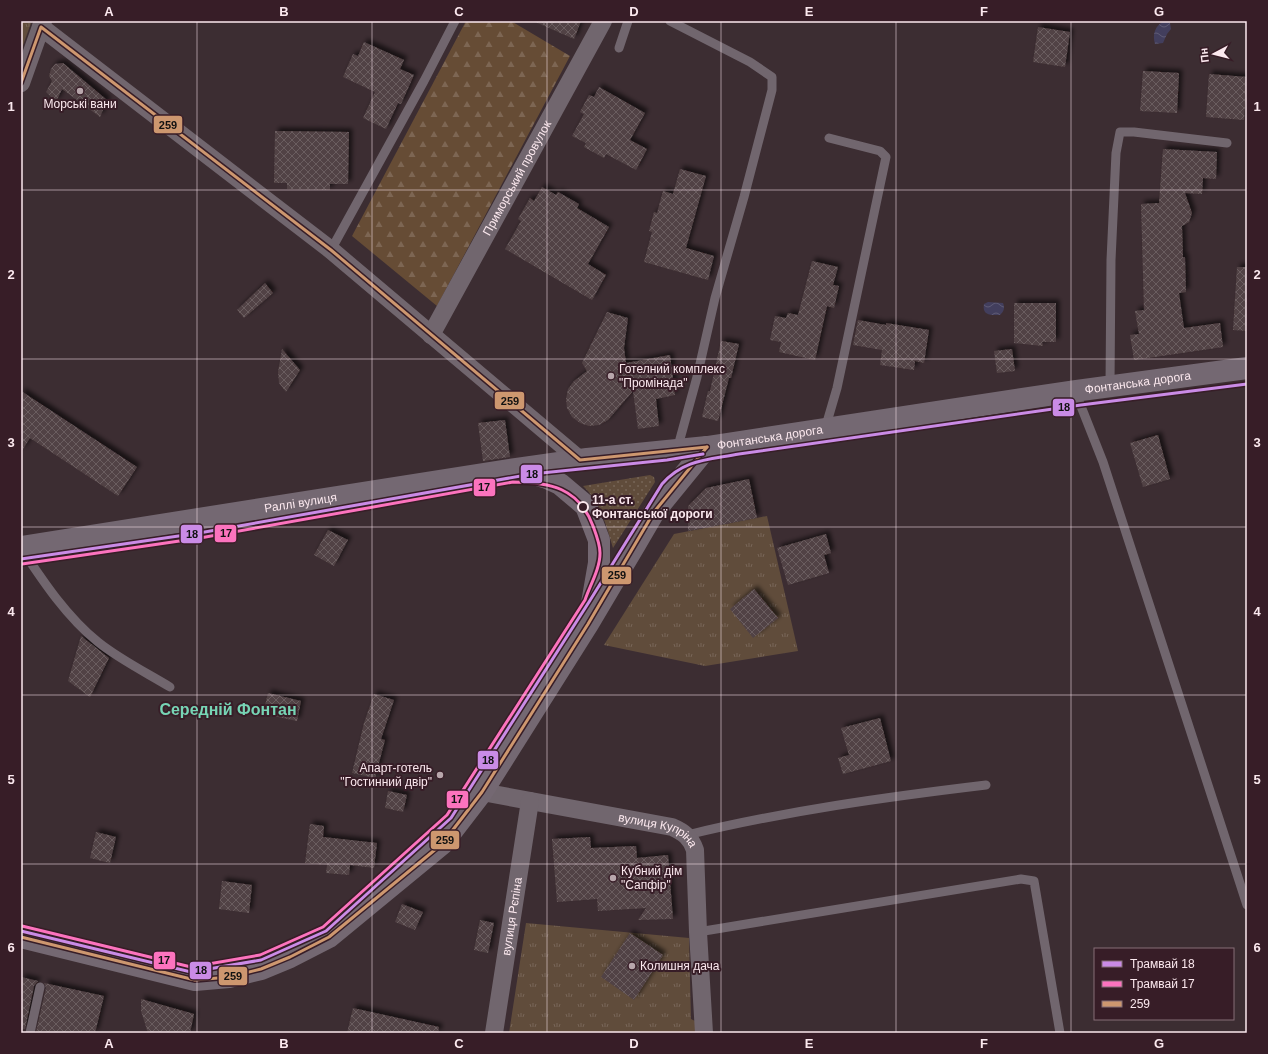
<svg xmlns="http://www.w3.org/2000/svg" width="1268" height="1054" font-family="Arial,sans-serif">
  <defs>
    <pattern id="grass-dots" width="8" height="8" patternUnits="userSpaceOnUse"><rect width="8" height="8" fill="#604c3b"/><path d="M2 2h.1M6 6h.1" fill="none" stroke="#786658" stroke-width="1.8" stroke-linecap="round"/></pattern>
    <pattern id="forest-firs" width="22" height="20" patternUnits="userSpaceOnUse"><rect width="22" height="20" fill="#664c35"/><path d="M5 1l3.5 6h-7zM16 11l3.5 6h-7z" fill="#7d6653"/></pattern>
    <pattern id="park-tufts" width="24" height="20" patternUnits="userSpaceOnUse"><rect width="24" height="20" fill="#604c3b"/><path d="M3 7l-1-3M5 7V3M7 7l1-3M15 17l-1-3M17 17v-4M19 17l1-3" fill="none" stroke="#786658"/></pattern>
    <pattern id="water-waves" width="16" height="10" patternUnits="userSpaceOnUse"><rect width="16" height="10" fill="#423e5d"/><path d="M0 5q4-4 8 0t8 0" fill="none" stroke="#5e5a75"/></pattern>
    <pattern id="building-cross-hatch" width="8" height="8" patternUnits="userSpaceOnUse"><rect width="8" height="8" fill="#514244"/><path d="M0 0l8 8M0 8l8-8" fill="none" stroke="#6b5d5f"/></pattern>
    <filter id="shadow"><feDropShadow dx="3.5" dy="-3.5" stdDeviation="2" flood-color="#0009"/></filter>
  </defs>
  <rect width="100%" height="100%" fill="#3c2d32"/>
  <path fill="url(#grass-dots)" d="M650,475L654,477L655,482L613,548C606,525 601,503 583,486Z"/>
  <polygon fill="url(#forest-firs)" points="466,21 511,21 570,56 437,306 352,236"/>
  <g fill="url(#park-tufts)">
    <polygon points="21,21 31,23 21,51"/>
    <polygon points="767,516 798,651 705,666 604,645 674,534"/>
    <polygon points="526,923 689,938 691,1019 701,1024 701,1033 509,1033"/>
  </g>
  <g fill="url(#water-waves)">
    <path d="M1164,21L1170,23L1171,29L1167,34L1163,43L1155,44C1152,34 1155,26 1164,21Z"/>
    <path d="M988,302L1003,303C1005,308 1004,311 1000,315C991,315 982,316 984,304Z"/>
  </g>
  <g fill="url(#building-cross-hatch)" filter="url(#shadow)">
    <polygon points="533,21 581,21 574,39"/>
    <polygon points="1038,27 1070,32 1065,67 1033,62"/>
    <polygon points="364,42 404,60 400,69 414,75 401,104 398,103 386,129 363,118 375,92 343,77 353,54 358,56"/>
    <polygon points="63,63 107,100 100,117 62,89 56,102 46,92 52,81 49,76 51,69 55,64"/>
    <polygon points="1143,71 1179,73 1177,113 1140,111"/>
    <polygon points="1209,74 1247,77 1244,120 1206,117"/>
    <polygon points="599,87 645,113 630,140 647,149 636,170 606,154 604,158 584,147 586,143 572,136 584,114 580,112 589,95 594,97"/>
    <polygon points="275,131 349,132 348,184 330,184 330,190 287,189 287,183 274,183"/>
    <polygon points="1163,149 1217,152 1216,179 1203,178 1202,194 1185,193 1192,213 1189,222 1182,226 1183,257 1185,257 1186,292 1179,293 1184,328 1220,323 1223,347 1134,360 1130,335 1139,334 1135,311 1144,310 1141,204 1159,203"/>
    <polygon points="680,169 706,176 686,248 714,256 708,280 644,262 652,232 649,231 654,212 657,213 663,191 673,194"/>
    <polygon points="542,187 556,195 558,192 579,204 577,208 609,227 588,264 606,275 592,300 505,249 521,221 518,219 530,198 534,201"/>
    <polygon points="812,261 838,267 833,285 839,286 834,308 827,306 815,360 779,352 781,342 770,340 775,316 786,318 788,313 798,315"/>
    <polygon points="1237,267 1247,267 1247,331 1233,330"/>
    <polygon points="265,283 273,293 244,318 237,310"/>
    <polygon points="1014,303 1056,303 1056,342 1042,342 1043,346 1014,343"/>
    <polygon points="607,312 628,318 624,348 626,363 670,355 675,395 656,399 659,426 638,429 633,391 608,420 599,425 589,426 580,423 572,417 567,408 566,399 568,389 574,381 587,371 582,363"/>
    <polygon points="858,320 886,325 886,323 929,330 924,363 915,361 914,370 880,365 882,350 853,345"/>
    <polygon points="721,341 739,344 731,378 729,378 718,421 702,417 708,391 710,391"/>
    <polygon points="282,349 300,370 286,392 279,383 278,372"/>
    <polygon points="1012,349 1015,371 997,373 994,351"/>
    <polygon points="21,391 137,467 118,496 30,438 21,452"/>
    <polygon points="505,420 510,457 483,461 478,423"/>
    <polygon points="1158,435 1170,479 1143,487 1130,443"/>
    <polygon points="749,479 757,518 688,531 688,506 706,488"/>
    <polygon points="328,530 348,540 334,566 314,555"/>
    <polygon points="826,534 831,553 824,555 829,573 788,585 777,548"/>
    <polygon points="754,589 778,618 753,638 730,609"/>
    <polygon points="81,636 109,658 90,697 68,681"/>
    <polygon points="268,693 301,701 297,721 263,714"/>
    <polygon points="374,694 394,700 381,739 385,740 375,778 352,773 364,723"/>
    <polygon points="880,718 891,761 843,774 838,758 849,755 841,728"/>
    <polygon points="388,791 407,795 403,812 385,808"/>
    <polygon points="310,824 324,826 323,837 377,843 374,868 350,865 349,875 326,873 327,865 305,863"/>
    <polygon points="96,832 116,837 110,863 90,858"/>
    <polygon points="590,837 591,848 636,846 637,858 668,855 673,919 638,920 646,908 598,911 597,899 557,902 552,839"/>
    <polygon points="222,881 252,885 249,913 219,909"/>
    <polygon points="402,904 423,912 415,930 395,922"/>
    <polygon points="480,920 494,923 488,953 474,950"/>
    <polygon points="630,933 663,955 634,1000 601,977"/>
    <polygon points="21,977 38,981 34,986 25,1029 21,1029"/>
    <polygon points="44,983 104,996 95,1033 36,1032 46,988"/>
    <polygon points="141,999 194,1014 190,1033 148,1033 141,1011"/>
    <polygon points="353,1008 439,1027 438,1033 347,1033"/>
  </g>
  <g fill="none" stroke-linecap="round" stroke-linejoin="round">
    <g stroke="#71666e" stroke-width="9">
      <polyline points="670,21 750,62 772,77 772,90 744,197 715,298 697,377 677,450"/>
      <polyline points="619,48 628,21"/>
      <polyline points="331,250 424,81 455,21"/>
      <polyline points="1110,386 1111,260 1116,153 1120,132 1134,132 1227,143"/>
      <polyline points="1075,391 1103,462 1247,905"/>
      <polyline points="825,429 837,388 886,157 880,151 829,138"/>
      <path d="M21,548C43,581 66,616 98,642C119,659 147,673 170,687"/>
      <path d="M687,835C785,811 886,797 986,785"/>
      <polyline points="698,932 1021,879 1034,881 1060,1033"/>
      <polyline points="30,1033 40,987"/>
    </g>
    <g stroke="#71666e" stroke-width="18">
      <polyline points="41,27 331,250 580,460"/>
      <polyline points="21,83 43,21"/>
      <path id="s1" d="M431,335L603,21"/>
      <path id="s2" d="M482,792L672,827C684,832 691,838 695,850L698,932L704,1033"/>
      <path id="s3" d="M494,1033L530,801"/>
    </g>
    <g stroke="#746872" stroke-width="22">
      <polyline points="523,471 547,478 560,484 586,506 599,540 599,563 591,609"/>
      <path id="s4" d="M21,547L515,469L587,459L707,447L1075,391L1247,368"/>
      <polyline points="21,937 195,980 229,977 261,969 290,957 329,937 442,844 482,792 588,624 636,543 654,512 707,447"/>
    </g>
    <g stroke="#371d27" stroke-width="6">
      <g id="bus-1">
        <polyline points="21,83 41,27 331,250 580,460 707,447"/>
        <polyline points="21,937 195,980 229,977 261,969 290,957 329,937 442,844 482,792 588,624 654,512 707,447"/>
      </g>
    </g>
    <use href="#bus-1" stroke="#cd976f" stroke-width="3"/>
    <g stroke="#371d27" stroke-width="6">
      <g id="tram-1">
        <polyline points="21,559 199,533 532,474 667,460 703,454"/>
        <path d="M21,931L191,972L261,960L326,931L451,818L589,602L662,484C684,459 708,460 739,454L1081,405L1247,384"/>
      </g>
    </g>
    <g stroke="#371d27" stroke-width="6">
      <path id="tram-2" d="M22,564L200,538L513,482C550,482 579,488 593,526C596,534 600,544 600,553C600,569 590,585 585,600L447,815L323,927L260,955L191,967L22,926"/>
    </g>
    <use href="#tram-1" stroke="#ca8be6" stroke-width="3"/>
    <use href="#tram-2" stroke="#fc73be" stroke-width="3"/>
  </g>
  <path fill="none" stroke="#fbe8ee" stroke-width="1" stroke-opacity="0.55" d="M197,21V1033M372,21V1033M547,21V1033M721,21V1033M896,21V1033M1071,21V1033M21,190H1247M21,359H1247M21,527H1247M21,695H1247M21,864H1247"/>
  <g fill="#b8a7ac" stroke="#371d27" stroke-width="1.5">
    <circle cx="80" cy="91" r="4"/>
    <circle cx="611" cy="376" r="4"/>
    <circle cx="440" cy="775" r="4"/>
    <circle cx="613" cy="878" r="4"/>
    <circle cx="632" cy="966" r="4"/>
  </g>
  <circle fill="#371d27" stroke="#fbe8ee" stroke-width="2" cx="583" cy="507" r="5"/>
  <g text-anchor="middle" dominant-baseline="central" stroke-width="4" stroke-linejoin="round" paint-order="stroke">
    <g font-size="12" fill="#fbe8ee" stroke="#371d27" text-anchor="start">
      <text x="80" y="104" text-anchor="middle">Морські вани</text>
      <text x="619" y="369">Готелний комплекс<tspan x="619" dy="14">"Промінада"</tspan></text>
      <text x="432" y="768" text-anchor="end">Апарт-готель<tspan x="432" dy="14">"Гостинний двір"</tspan></text>
      <text x="621" y="871">Кубний дім<tspan x="621" dy="14">"Сапфір"</tspan></text>
      <text x="640" y="966">Колишня дача</text>
    </g>
    <g font-size="12" fill="#fbe8ee" stroke="#371d27">
      <text stroke="none"><textPath href="#s1" startOffset="179">Приморський провулок</textPath></text>
      <text stroke="none"><textPath href="#s4" startOffset="1129">Фонтанська дорога</textPath></text>
      <text stroke="none"><textPath href="#s4" startOffset="757">Фонтанська дорога</textPath></text>
      <text stroke="none"><textPath href="#s4" startOffset="283">Раллі вулиця</textPath></text>
      <text stroke="none"><textPath href="#s2" startOffset="181">вулиця Купріна</textPath></text>
      <text stroke="none"><textPath href="#s3" startOffset="118">вулиця Рєпіна</textPath></text>
    </g>
    <g font-size="12" font-weight="bold" fill="#fbe8ee" stroke="#371d27" text-anchor="start">
      <text x="592" y="500">11-а ст.<tspan x="592" dy="14">Фонтанської дороги</tspan></text>
    </g>
    <g font-size="16" font-weight="bold" fill="#77d4b5" stroke="#371d27">
      <text x="228" y="709">Середній Фонтан</text>
    </g>
  </g>
  <g stroke="#371d27" stroke-width="1.5">
    <rect x="153" y="115" width="30" height="19" rx="4" fill="#cd976f"/>
    <rect x="494" y="391" width="31" height="19" rx="4" fill="#cd976f"/>
    <rect x="1052" y="398" width="23" height="19" rx="4" fill="#ca8be6"/>
    <rect x="520" y="464" width="23" height="20" rx="4" fill="#ca8be6"/>
    <rect x="473" y="478" width="23" height="19" rx="4" fill="#fc73be"/>
    <rect x="214" y="524" width="23" height="19" rx="4" fill="#fc73be"/>
    <rect x="180" y="524" width="23" height="20" rx="4" fill="#ca8be6"/>
    <rect x="601" y="566" width="31" height="19" rx="4" fill="#cd976f"/>
    <rect x="477" y="750" width="22" height="20" rx="4" fill="#ca8be6"/>
    <rect x="446" y="790" width="23" height="19" rx="4" fill="#fc73be"/>
    <rect x="430" y="830" width="30" height="20" rx="4" fill="#cd976f"/>
    <rect x="153" y="951" width="23" height="19" rx="4" fill="#fc73be"/>
    <rect x="189" y="961" width="23" height="19" rx="4" fill="#ca8be6"/>
    <rect x="218" y="966" width="30" height="20" rx="4" fill="#cd976f"/>
  </g>
  <g font-size="11" text-anchor="middle" font-weight="bold" fill="#111">
    <text x="168" y="129">259</text>
    <text x="510" y="405">259</text>
    <text x="1064" y="411">18</text>
    <text x="532" y="478">18</text>
    <text x="484" y="491">17</text>
    <text x="226" y="537">17</text>
    <text x="192" y="538">18</text>
    <text x="617" y="579">259</text>
    <text x="488" y="764">18</text>
    <text x="457" y="803">17</text>
    <text x="445" y="844">259</text>
    <text x="164" y="964">17</text>
    <text x="201" y="974">18</text>
    <text x="233" y="980">259</text>
  </g>
  <rect width="1268" height="1054" fill="none" stroke="#371d27" stroke-width="44"/>
  <rect x="1094" y="948" width="140" height="72" fill="#371d27" stroke="#856e77"/>
  <rect x="1102" y="961" width="20" height="6" fill="#ca8be6" stroke="#856e77"/>
  <text x="1130" y="968" font-size="12" fill="#fbe8ee">Трамвай 18</text>
  <rect x="1102" y="981" width="20" height="6" fill="#fc73be" stroke="#856e77"/>
  <text x="1130" y="988" font-size="12" fill="#fbe8ee">Трамвай 17</text>
  <rect x="1102" y="1001" width="20" height="6" fill="#cd976f" stroke="#856e77"/>
  <text x="1130" y="1008" font-size="12" fill="#fbe8ee">259</text>
  <g transform="translate(1214 54) rotate(263)" stroke="#371d27" stroke-width="3" paint-order="stroke">
  <path d="M0-3L7 15L0 10L-7 15Z" fill="#fbe8ee"/>
  <text y="-6" font-size="11" font-weight="bold" text-anchor="middle" fill="#fbe8ee">Пн</text>
  </g>
  <rect x="22" y="22" width="1224" height="1010" fill="none" stroke="#fbe8ee" stroke-width="1.5"/>
  <g font-size="13" text-anchor="middle" font-weight="bold" fill="#fbe8ee">
    <text x="109" y="16">A</text>
    <text x="284" y="16">B</text>
    <text x="459" y="16">C</text>
    <text x="634" y="16">D</text>
    <text x="809" y="16">E</text>
    <text x="984" y="16">F</text>
    <text x="1159" y="16">G</text>
    <text x="11" y="111">1</text>
    <text x="1257" y="111">1</text>
    <text x="11" y="279">2</text>
    <text x="1257" y="279">2</text>
    <text x="11" y="447">3</text>
    <text x="1257" y="447">3</text>
    <text x="11" y="616">4</text>
    <text x="1257" y="616">4</text>
    <text x="11" y="784">5</text>
    <text x="1257" y="784">5</text>
    <text x="11" y="952">6</text>
    <text x="1257" y="952">6</text>
    <text x="109" y="1048">A</text>
    <text x="284" y="1048">B</text>
    <text x="459" y="1048">C</text>
    <text x="634" y="1048">D</text>
    <text x="809" y="1048">E</text>
    <text x="984" y="1048">F</text>
    <text x="1159" y="1048">G</text>
  </g>
</svg>
